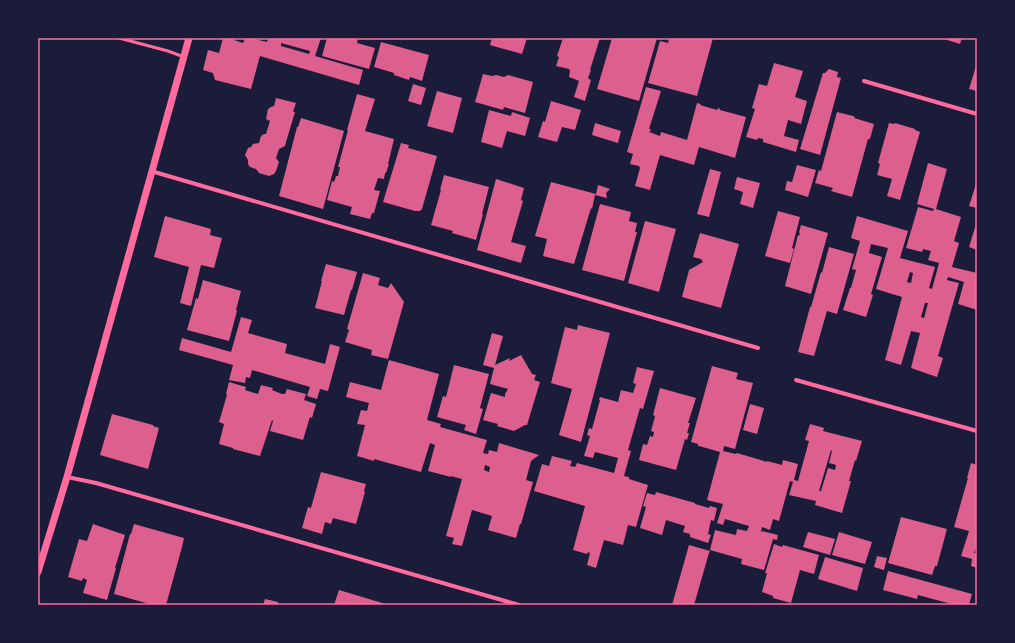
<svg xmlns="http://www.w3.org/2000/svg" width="1015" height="643" font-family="'Golos Text',sans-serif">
  <rect width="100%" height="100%" fill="#1b1b3a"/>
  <g fill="#dd5f8e" fill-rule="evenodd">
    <path d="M223,38H234V40L243,43L245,38H251L267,42L268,38H321L315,56L363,70L359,85L260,56L251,89L215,80L213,73L203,70L208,50L219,53ZM281,43L310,51L309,54L281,46Z"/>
    <polygon points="327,38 358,38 357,43 375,48 369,69 322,56"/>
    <polygon points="492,38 527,38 522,54 490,45"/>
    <polygon points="563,38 600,38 590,70 591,70 588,78 589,79 591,80 585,101 574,97 579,81 577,80 569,77 570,71 569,69 556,66 559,57 557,56"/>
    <polygon points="612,38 657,38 639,101 597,89"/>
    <polygon points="669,38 713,38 697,96 648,83 660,41 668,43"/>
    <polygon points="941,38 962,38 960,44"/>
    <polygon points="381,42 429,55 422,81 410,77 409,80 394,75 394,73 374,67"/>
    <polygon points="774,63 803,71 795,97 807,101 801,124 788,120 784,136 799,140 796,152 763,142 763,139 758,138 757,140 746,137 755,109 752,108 759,84 767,86"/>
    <polygon points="977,63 977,91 969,89"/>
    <polygon points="829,69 838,72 837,77 841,78 820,155 800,149 823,73 825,73"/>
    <polygon points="483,74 492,76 496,75 504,77 508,75 533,82 525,113 504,107 503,110 475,102"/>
    <polygon points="413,84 426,88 421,105 408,101"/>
    <polygon points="646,87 661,91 649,129 651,129 650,132 649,131 649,132 660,136 661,132 687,140 697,103 701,104 700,105 717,110 718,108 720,109 720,110 746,117 735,158 699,147 694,165 660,155 650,190 635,186 640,168 639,166 630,164 633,154 627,152"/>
    <polygon points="437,91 462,98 453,133 427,126"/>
    <polygon points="357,94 375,99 365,131 394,139 388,164 389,164 386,173 385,173 384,179 378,178 374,190 380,191 374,213 372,213 370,219 350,214 352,207 327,200 332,181 334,182 336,176 338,176 340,167 338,167 348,130 347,130"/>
    <polygon points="276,98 296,103 293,112 295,112 286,142 285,146 279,149 276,158 279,162 276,171 274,174 269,176 259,173 256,169 250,167 248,164 248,160 245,155 248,148 251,147 253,144 259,143 261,136 264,134 266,134 270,121 266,119 268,109 271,107 274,106"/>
    <polygon points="551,101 581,110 575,130 562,127 557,142 538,137 543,121 545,122"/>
    <polygon points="489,110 511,116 512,112 530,118 525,136 507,131 502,148 481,142"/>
    <polygon points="837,112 853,116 855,117 854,118 874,124 870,139 868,139 852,197 831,191 833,188 815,183 819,170 821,171"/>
    <polygon points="301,118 344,131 323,209 279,196 297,127 298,127"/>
    <polygon points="595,123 621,131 618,143 592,135"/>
    <polygon points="889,123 894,124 895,123 915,129 915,130 920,132 900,200 887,196 892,179 877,175 880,164 878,163"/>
    <polygon points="401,143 409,145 408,148 437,156 422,209 420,211 415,211 383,202"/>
    <path d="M928,163L947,169L936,209L961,217L954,241L959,243L952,267L977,273V310L958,304L964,282L948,277L947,280L959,283L938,356L943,358L937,377L911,368L920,333L911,331L901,365L885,360L902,297L876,289L888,248L871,244L869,253L882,257L871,294L873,295L866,317L843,310L850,288H851L856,270L852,269L860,241L851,238L857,216L908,231L900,258L935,267L929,288L932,289L939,263L928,260L931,251L923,249L922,252L906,248L918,207L933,211L934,209L917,204ZM910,272L913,273L911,283L907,282ZM925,303H928L924,318L921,317Z"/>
    <polygon points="797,165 816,170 808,197 785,190 787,181 792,182"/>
    <polygon points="710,169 721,172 709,217 697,214"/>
    <polygon points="444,175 489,187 482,214 483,214 476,240 452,233 453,231 431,225 441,190 440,190"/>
    <polygon points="737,177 760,183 753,208 740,204 743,192 734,189"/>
    <polygon points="496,179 524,188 521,200 523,201 511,242 526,246 521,263 477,250"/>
    <polygon points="977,181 977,208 969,206"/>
    <polygon points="551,182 596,194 598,185 610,189 606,193 607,198 595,195 592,209 591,208 574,264 543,256 547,239 535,236"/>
    <polygon points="600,204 631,212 629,221 637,223 635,232 637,232 624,281 582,270"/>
    <polygon points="778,211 800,217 792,248 794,249 790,263 765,256"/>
    <polygon points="165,216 211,229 210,235 222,238 214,268 201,265 191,306 180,303 189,267 154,257"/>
    <polygon points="645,221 676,229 659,292 628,283"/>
    <polygon points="977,221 977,250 969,247"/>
    <polygon points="801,225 828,233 811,294 785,286 798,235 799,236 800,233 799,233"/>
    <polygon points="700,233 739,244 721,308 682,297 689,270 703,262 701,259 693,257"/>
    <polygon points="829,247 854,254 837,314 827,311 814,356 798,352 810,307 811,307 821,272 822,273"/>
    <polygon points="326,264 357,272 352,290 351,290 344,315 315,308 322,281 321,281"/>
    <polygon points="363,273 380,278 378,285 388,288 391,283 404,302 388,359 371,355 372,350 345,342 349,330 347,329"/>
    <polygon points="203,280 241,291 236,310 237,311 229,341 187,330 196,298 198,299"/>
    <polygon points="241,317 252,320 248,333 287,344 285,353 325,364 330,344 340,347 328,391 320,389 317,399 307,396 310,387 252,370 250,378 246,377 245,383 229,380 233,365 179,350 182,338 231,352"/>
    <polygon points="578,325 610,333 581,442 559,435 572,389 551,383 565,327 577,330"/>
    <polygon points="492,333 503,336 495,365 510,358 509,361 521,355 532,374 536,375 534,380 540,382 527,425 525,425 514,431 497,426 498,424 483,420 491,393 505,397 505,394 508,389 490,384 494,368 483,365"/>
    <path d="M389,360L439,374L427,420L441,424L440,427L487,440L483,453L488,454L489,450L497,452L499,443L539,455L531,461L526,480L533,482L521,524H520L516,538L488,530L492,516L472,510L462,546L452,544L454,538L446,536L462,479L451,476V477L428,471L435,445L430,443L421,472L374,459V461L357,456L365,425L357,424L361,410L367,411L369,403L346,397L350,382L381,390ZM485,465L490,467L489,472L484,470Z"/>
    <polygon points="454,365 489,374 480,408 483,409 476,434 464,430 466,425 437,417 443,396 446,397"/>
    <path d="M712,366L738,373L736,379L753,383L735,449L724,446L723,451L736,454L737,453L767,462V461L782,465L783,460L798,464L794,480L798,481L809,441L805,440L810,424L824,428L823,431L862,441L856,461L855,460L849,481H851L842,513L815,505L816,501L789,495L793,482L790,481L779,521L773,519L770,530L762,527L761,532H762V531L778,535L777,540L773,539L764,570L741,564L742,559L710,550L715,530L736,535L737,529L747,531L749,526L725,519L723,525L717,523L723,504L707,500L720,452L699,446H698V444L691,442ZM831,450L832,451L829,463L836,465L835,470L828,468L821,491H819Z"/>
    <polygon points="637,367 654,371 643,409 640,408 628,450 631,451 624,476 629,477 629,479 648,485 636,527 628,525 623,545 604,540 596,568 587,565 590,553 588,552 587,554 573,550 585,506 534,491 542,464 549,466 552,456 572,461 570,466 575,467 577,463 614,473 618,458 595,452 593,458 584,456 590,436 587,435 589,428 592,429 600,400 599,400 600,397 618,402 621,390 633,393 636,384 633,383"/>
    <polygon points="229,382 246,387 245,390 258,394 261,385 273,388 272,390 282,394 285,394 287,389 306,394 304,400 316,404 312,418 310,417 303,440 270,431 273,421 272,420 260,456 233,449 233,448 219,444 224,424 219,422 227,395 226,394"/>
    <polygon points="660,388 696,398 688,423 690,423 687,433 689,433 687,440 685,439 676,470 639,460 643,444 647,445 650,436 653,437 654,432 651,431 655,416 653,415"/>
    <polygon points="750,404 764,408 757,434 743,430"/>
    <polygon points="112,414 153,425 153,426 159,428 148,469 100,455"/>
    <polygon points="971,463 977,465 977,544 974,553 977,554 977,568 971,566 972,559 961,556 969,531 954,527 968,478 967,478"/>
    <polygon points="321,472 366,484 364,491 365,492 356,524 333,518 331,524 325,522 322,534 302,528 308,507 311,508"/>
    <polygon points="656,492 695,503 695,504 709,508 710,506 717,508 714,521 711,520 708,534 711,535 708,543 690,537 690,534 683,532 685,526 666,520 662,535 640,528 646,507 643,506 647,493 655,495"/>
    <polygon points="901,517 947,529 937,566 935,566 932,575 888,563"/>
    <polygon points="93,524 125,535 115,568 116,568 107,600 83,593 87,580 83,578 82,581 68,577 79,539 87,541"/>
    <polygon points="134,524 184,538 182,547 166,605 153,605 114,594 130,534 131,534"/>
    <polygon points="808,532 835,539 830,555 803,547"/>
    <polygon points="839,532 872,542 865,564 832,555"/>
    <polygon points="774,544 782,547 783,545 819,555 814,574 800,570 791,603 773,598 773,596 762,592 767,573 765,573"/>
    <polygon points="689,545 710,551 709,553 694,605 672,605"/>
    <polygon points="877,556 887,558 884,570 874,567"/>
    <polygon points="825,557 863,568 857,591 818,579"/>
    <polygon points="888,571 972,594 969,605 955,605 918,595 917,599 883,590"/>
    <polygon points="339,590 389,605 334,605"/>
    <polygon points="265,599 278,602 278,605 263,605"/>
  </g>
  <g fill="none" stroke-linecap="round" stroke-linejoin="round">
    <polyline stroke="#ff6b9d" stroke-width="3" points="119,38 168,51 184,57"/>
    <g stroke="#ff6b9d" stroke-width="4">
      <polyline points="864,81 977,114"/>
      <polyline points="151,171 758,348"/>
      <polyline points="796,380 977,431"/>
      <polyline points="67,477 96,483 519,605"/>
    </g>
    <polyline stroke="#ff6b9d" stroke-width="7" points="38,572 67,477 189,38"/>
  </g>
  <rect width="1015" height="643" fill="none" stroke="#1b1b3a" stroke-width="78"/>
  <rect x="39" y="39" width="937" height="565" fill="none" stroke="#ff6b9d" stroke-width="1.5"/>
</svg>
